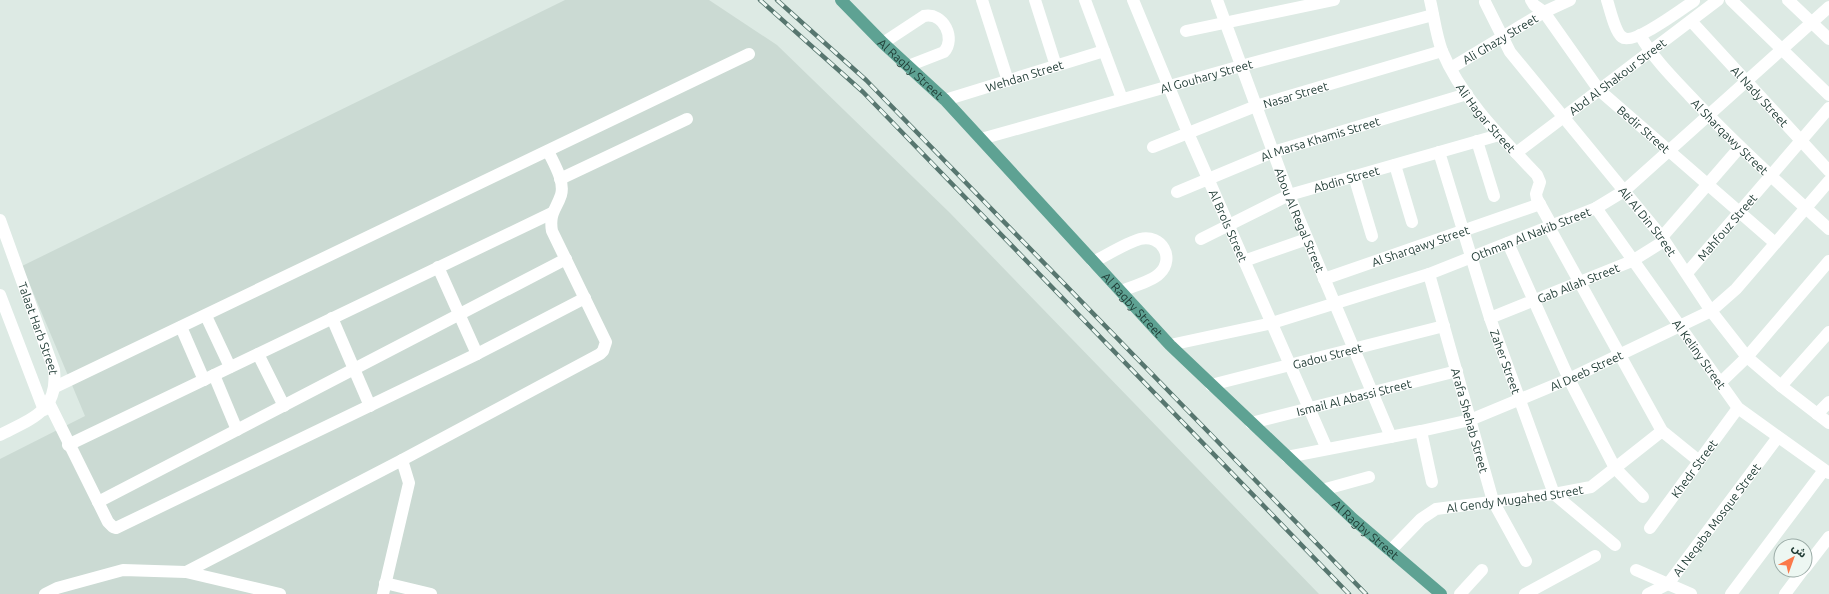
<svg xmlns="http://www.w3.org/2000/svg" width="1829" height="594" font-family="Ubuntu,'Noto Sans Arabic',sans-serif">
  <rect width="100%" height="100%" fill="#ddeae4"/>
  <polygon fill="#cbdad3" points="565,0 709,0 777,45 950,213 1319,594 0,594 0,459 85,416 22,266"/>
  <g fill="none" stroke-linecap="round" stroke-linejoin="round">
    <g stroke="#fff" stroke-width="12">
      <polyline points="982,0 1008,81"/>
      <polyline points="1035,0 1056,66"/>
      <polyline points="1085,0 1122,99"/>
      <path id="s1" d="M1133,0L1188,133L1327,449"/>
      <path id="s2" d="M1217,0L1289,195L1391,437"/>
      <path id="s3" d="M1430,0C1434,17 1436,35 1442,51C1462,99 1502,138 1537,175L1540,182L1536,194L1537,199L1552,226"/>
      <path id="s4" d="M1531,0L1534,5L1544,12L1599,90L1775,243"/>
      <path d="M1607,0C1610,9 1615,32 1622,37C1633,46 1682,9 1694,1"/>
      <polyline points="1731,0 1829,95"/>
      <polyline points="1788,0 1829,39"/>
      <path id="s5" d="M1485,2L1510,52L1662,237L1711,311L1747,357L1781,386L1829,423"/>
      <path id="s6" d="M1691,21L1829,171"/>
      <polyline points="1186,31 1334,0"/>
      <path id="s7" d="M1640,35C1653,58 1672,77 1690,96C1734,143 1781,186 1829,229"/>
      <path d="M883,43L924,16C944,12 956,39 944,52L908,66"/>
      <path id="s8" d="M1451,68L1544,12L1570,0"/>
      <path id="s9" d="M945,100L1104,51"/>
      <path id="s10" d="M981,139L1241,66L1433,15"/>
      <polyline points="1477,141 1494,196"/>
      <path id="s11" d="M1153,147L1256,106L1442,51"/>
      <path id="s12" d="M1439,152L1490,318L1554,494L1615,545"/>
      <path id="s13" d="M1516,153L1718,0"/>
      <polyline points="1395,165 1412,222"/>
      <polyline points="1354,176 1372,236"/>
      <polyline points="560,179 687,119"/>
      <path id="s14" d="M1177,192L1273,152L1467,94"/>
      <path id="s15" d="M1596,208L1738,408L1829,473"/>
      <path id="s16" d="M0,220L54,370C59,411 31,419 0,435"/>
      <polyline points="1549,227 1662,431 1699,461"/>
      <polyline points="1662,237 1740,147"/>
      <path id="s17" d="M1201,239L1289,195L1499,135"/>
      <polyline points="1508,243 1569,379 1615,468 1643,497"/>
      <polyline points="1244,261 1307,239"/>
      <path d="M1093,262C1107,255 1126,243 1140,239C1162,234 1175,258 1160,273C1153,281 1131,287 1121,291"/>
      <polyline points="438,267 477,354"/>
      <path id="s18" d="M1687,273L1829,108"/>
      <path id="s19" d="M1429,274L1493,501L1526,561"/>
      <path id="s20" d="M1324,279L1540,204"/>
      <polyline points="0,295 44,410"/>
      <polyline points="206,316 230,367"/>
      <polyline points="332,318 370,406"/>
      <path id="s21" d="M1490,318L1632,261L1664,241"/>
      <polyline points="181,327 204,380"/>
      <path id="s22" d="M1170,345L1272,323L1429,274L1596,208L1624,191L1829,7"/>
      <polyline points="258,354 284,406"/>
      <polyline points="214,375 237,430"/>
      <polyline points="1720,383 1747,357 1829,261"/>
      <path id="s23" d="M1211,385L1444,326"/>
      <polyline points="1781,386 1829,332"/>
      <polyline points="55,387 749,54"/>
      <polyline points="49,403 108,522 113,527 116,528 477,354 585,298"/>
      <polyline points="1817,414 1829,402"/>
      <path id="s24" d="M1251,423L1457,371"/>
      <polyline points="1421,431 1432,482"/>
      <polyline points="68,445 552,213"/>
      <path id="s25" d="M1287,457L1421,431L1470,420L1569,379L1711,311L1736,289L1829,181"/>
      <path d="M402,460L600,354L603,351L606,342L552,231C549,213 556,210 561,195C565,181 554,164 548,151"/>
      <polyline points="1322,490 1369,477"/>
      <polyline points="98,502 566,259"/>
      <path id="s26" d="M1650,528L1738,408"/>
      <path id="s27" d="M1390,551L1421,519L1436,509L1554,494L1591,487L1662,431"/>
      <polyline points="1805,568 1829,537"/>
      <polyline points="1636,570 1691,594"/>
      <polyline points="186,572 402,460 409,483 383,594"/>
      <polyline points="385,583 431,594"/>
      <polyline points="45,594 57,588 123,570 186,572 280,594"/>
      <polyline points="1460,594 1482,570"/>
      <polyline points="1525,594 1595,556"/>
      <path id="s28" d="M1648,594L1668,584L1778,437"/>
      <polyline points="1731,594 1824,470"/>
      <polyline points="1785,594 1803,570"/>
    </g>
    <path stroke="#5ea293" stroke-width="12" id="s29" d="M841,0L883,43L945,100L1170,345L1352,518L1441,594"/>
    <g stroke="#57766f" stroke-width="4.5">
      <g id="rail">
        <polyline points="760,0 863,92 1349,594"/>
        <polyline points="777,0 866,80 1366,594"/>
      </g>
    </g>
    <use href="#rail" stroke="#edf7f2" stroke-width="3" stroke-dasharray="9" stroke-linecap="butt"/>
  </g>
  <g text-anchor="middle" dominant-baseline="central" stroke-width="3" stroke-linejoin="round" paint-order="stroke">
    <g font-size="12" fill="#1e3a33" stroke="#edf7f2">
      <text stroke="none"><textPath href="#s8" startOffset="57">Ali Ghazy Street</textPath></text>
      <text stroke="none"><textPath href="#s29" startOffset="98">Al Ragby Street</textPath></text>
      <text stroke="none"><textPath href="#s9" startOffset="83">Wehdan Street</textPath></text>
      <text stroke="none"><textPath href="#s10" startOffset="234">Al Gouhary Street</textPath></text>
      <text stroke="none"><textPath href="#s13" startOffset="127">Abd Al Shakour Street</textPath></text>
      <text stroke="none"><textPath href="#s11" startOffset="152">Nasar Street</textPath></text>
      <text stroke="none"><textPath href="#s6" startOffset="102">Al Nady Street</textPath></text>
      <text stroke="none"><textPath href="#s3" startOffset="133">Ali Hagar Street</textPath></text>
      <text stroke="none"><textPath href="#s4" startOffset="173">Bedir Street</textPath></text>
      <text stroke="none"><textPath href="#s7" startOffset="136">Al Sharqawy Street</textPath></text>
      <text stroke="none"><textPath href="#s14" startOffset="153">Al Marsa Khamis Street</textPath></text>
      <text stroke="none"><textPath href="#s17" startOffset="158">Abdin Street</textPath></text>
      <text stroke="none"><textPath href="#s2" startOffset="235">Abou Al Regal Street</textPath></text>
      <text stroke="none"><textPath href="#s5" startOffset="274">Ali Al Din Street</textPath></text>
      <text stroke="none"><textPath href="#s1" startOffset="245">Al Brols Street</textPath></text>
      <text stroke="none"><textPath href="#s18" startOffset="61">Mahfouz Street</textPath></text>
      <text stroke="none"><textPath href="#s22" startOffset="378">Othman Al Nakib Street</textPath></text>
      <text stroke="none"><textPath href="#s20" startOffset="102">Al Sharqawy Street</textPath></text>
      <text stroke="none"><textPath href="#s21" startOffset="95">Gab Allah Street</textPath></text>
      <text stroke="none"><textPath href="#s29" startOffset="422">Al Ragby Street</textPath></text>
      <text stroke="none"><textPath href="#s16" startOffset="115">Talaat Harb Street</textPath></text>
      <text stroke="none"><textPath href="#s15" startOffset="179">Al Keliny Street</textPath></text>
      <text stroke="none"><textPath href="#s23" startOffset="120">Gadou Street</textPath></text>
      <text stroke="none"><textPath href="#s12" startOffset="220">Zaher Street</textPath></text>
      <text stroke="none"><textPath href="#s25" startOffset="313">Al Deeb Street</textPath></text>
      <text stroke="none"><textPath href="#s24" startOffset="106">Ismail Al Abassi Street</textPath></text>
      <text stroke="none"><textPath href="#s19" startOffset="152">Arafa Shehab Street</textPath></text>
      <text stroke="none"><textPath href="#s26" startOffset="74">Khedr Street</textPath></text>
      <text stroke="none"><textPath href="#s27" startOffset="142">Al Gendy Mugahed Street</textPath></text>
      <text stroke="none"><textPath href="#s28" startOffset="103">Al Neqaba Mosque Street</textPath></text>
      <text stroke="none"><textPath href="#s29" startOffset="746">Al Ragby Street</textPath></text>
    </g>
  </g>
  <g transform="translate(1793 558) rotate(41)"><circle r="19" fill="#edf7f2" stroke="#9aaba6"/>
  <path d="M0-3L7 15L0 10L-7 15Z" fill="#fb794a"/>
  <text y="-6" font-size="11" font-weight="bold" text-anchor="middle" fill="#1e3a33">ش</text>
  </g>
</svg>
